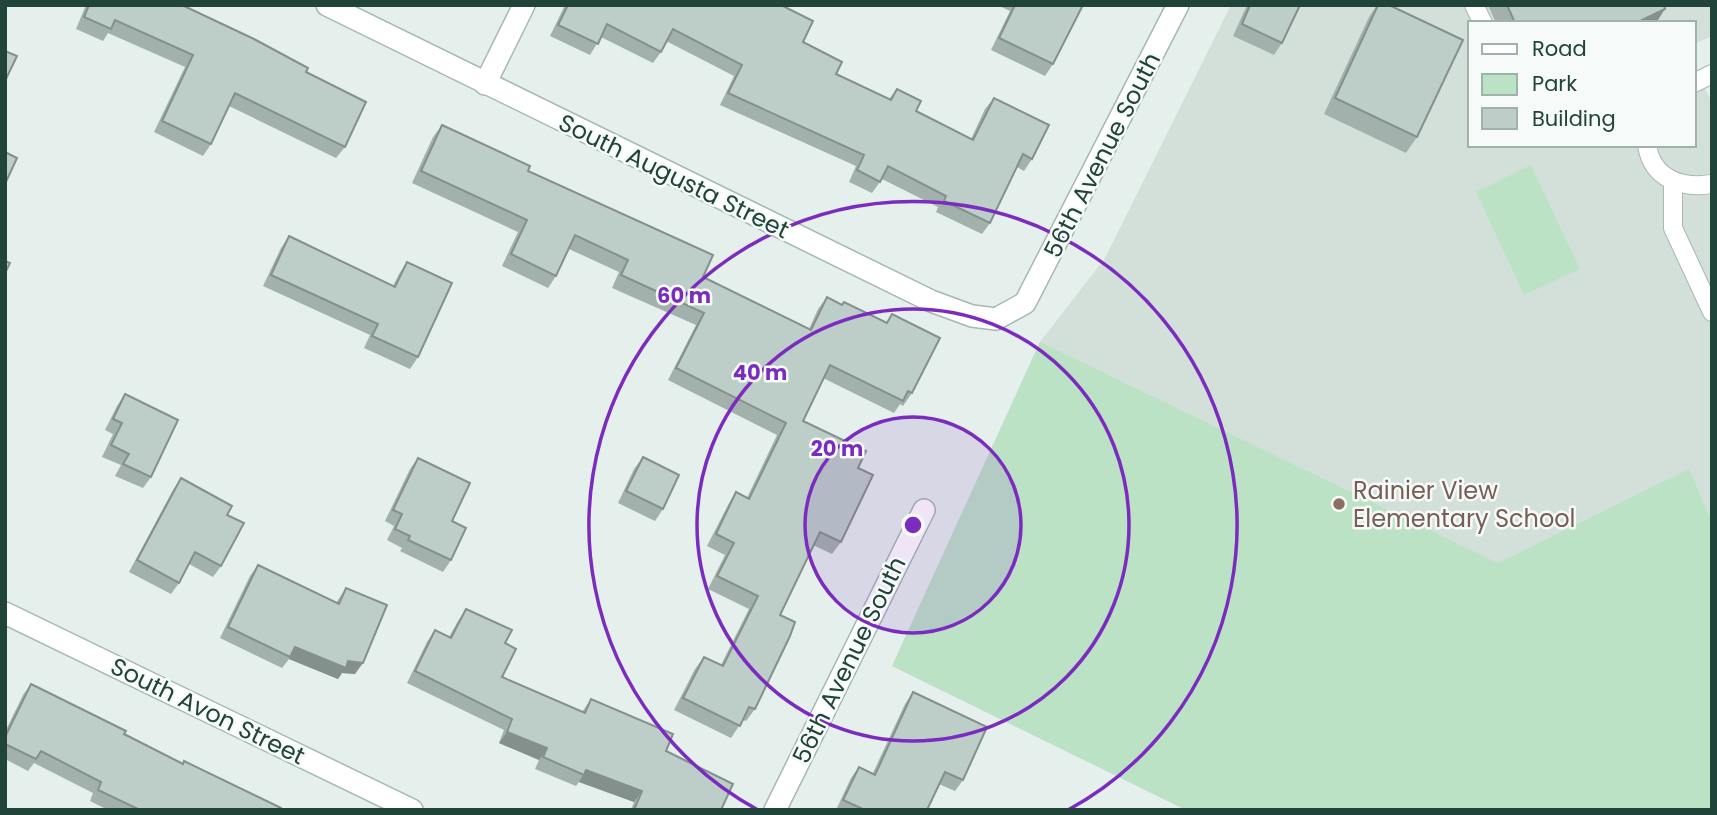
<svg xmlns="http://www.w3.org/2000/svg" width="1717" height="815" font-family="Poppins,sans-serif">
  <rect width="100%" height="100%" fill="#e5efeb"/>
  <polygon fill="#d3e0da" points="1231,5 1712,5 1712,36 1694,44 1694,23 1470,23 1470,145 1694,145 1694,65 1712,103 1712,810 1186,810 892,666 1040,342 1105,258"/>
  <g fill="#bce2c6">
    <polygon points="1531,165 1580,269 1524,295 1476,192"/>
    <polygon points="1040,342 1498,563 1689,469 1712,522 1712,810 1186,810 892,666"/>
  </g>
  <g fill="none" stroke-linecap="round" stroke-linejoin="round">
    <g stroke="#a6b8b2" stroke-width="20">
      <g id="lane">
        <polyline points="1474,5 1483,23"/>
        <polyline points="1694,83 1712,74"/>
        <path d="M1647,145C1652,179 1682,189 1712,184"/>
        <polyline points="1673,182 1673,228 1712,312"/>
      </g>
    </g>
    <g stroke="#a6b8b2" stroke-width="24">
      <g id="street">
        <polyline points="327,5 931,301 972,316 996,319 1025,303 1178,5"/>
        <polyline points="485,84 524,5"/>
        <polyline points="5,613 412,810"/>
        <polyline points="775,810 924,510"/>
      </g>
    </g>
    <use href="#lane" stroke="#fff" stroke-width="18"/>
    <use href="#street" stroke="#fff" stroke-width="21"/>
  </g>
  <g fill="#a2b1ab">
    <polygon points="86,5 182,5 306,72 345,147 336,158 229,106 211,144 203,156 154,132 185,67 108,33 103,41 76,29"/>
    <polygon points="565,5 781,5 803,42 836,74 889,99 897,89 916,111 971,139 985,109 994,98 1032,159 1024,171 1017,167 990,223 982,234 936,212 938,207 882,179 872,193 849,182 856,166 720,105 734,76 666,41 661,52 653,63 601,37 590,55 550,36"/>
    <polygon points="997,5 1083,5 1053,64 1045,76 991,50 1010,11"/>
    <polygon points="1247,5 1300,5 1282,43 1274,55 1233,36"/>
    <polygon points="1377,5 1389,5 1417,137 1406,153 1324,114 1369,17"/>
    <polygon points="1488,5 1664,5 1656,23 1496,23"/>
    <polygon points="442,125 528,171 703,277 809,329 818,309 827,297 842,305 844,302 886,323 892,314 912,393 903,406 900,404 894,413 823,378 803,421 858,468 841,542 832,554 813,545 780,615 755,709 746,721 743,720 731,738 674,710 695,669 704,657 721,665 749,609 708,589 725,555 707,546 728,505 736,492 747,498 777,435 668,380 696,325 612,288 619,272 569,249 556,276 548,288 502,266 518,232 412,183 433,137"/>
    <polygon points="289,236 393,286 399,274 407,262 418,357 410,369 364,348 370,335 263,286 281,248"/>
    <polygon points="125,394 151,477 143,488 115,476 121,465 102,457 113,434 105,430 117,406"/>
    <polygon points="643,457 663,509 655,521 618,503 634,469"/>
    <polygon points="418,458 452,521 451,560 443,572 400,551 402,548 387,540 394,526 385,521 410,469"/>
    <polygon points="181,478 227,515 221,566 213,577 189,564 179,583 171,594 129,572 173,490"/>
    <polygon points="258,565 336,603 346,588 355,674 342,673 338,679 289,659 282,668 220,638 250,576"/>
    <polygon points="466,609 505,643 502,677 582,712 591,699 666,751 721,810 631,810 634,802 579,782 576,786 535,769 539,760 499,743 504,730 407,683 427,642 435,630 449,637 458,621"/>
    <polygon points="31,684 182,764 281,810 108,810 90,801 93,793 34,763 28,771 5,759 5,732 23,695"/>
    <polygon points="913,692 963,780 955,791 939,784 927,810 836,810 851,778 859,767 873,773 905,704"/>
  </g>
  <g fill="#84908b">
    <polygon points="1665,9 1656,23 1636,23"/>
    <polygon points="295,647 348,661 363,663 355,674 342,673 338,679 289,659"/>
    <polygon points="507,732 547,748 539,760 499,743"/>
    <polygon points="586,770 642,791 634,802 579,782"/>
  </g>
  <g fill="#bccec7" stroke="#84908b" stroke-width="2">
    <polygon points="89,5 182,5 254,39 308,68 306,72 366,102 345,147 235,93 211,144 162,121 193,55 115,20 111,29 84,17"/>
    <polygon points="568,5 781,5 813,21 803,42 842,62 836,74 891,100 897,89 921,101 916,111 973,140 994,98 1049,125 1032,159 1023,154 990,223 944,201 946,196 888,166 880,182 857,170 864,155 728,93 742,65 673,29 661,52 607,24 598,44 558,25"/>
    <polygon points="1015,5 1083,5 1053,64 999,38"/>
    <polygon points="1250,5 1300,5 1282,43 1242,24"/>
    <polygon points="1378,5 1389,5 1463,40 1417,137 1335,98"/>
    <polygon points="1507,5 1664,5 1665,9 1636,23 1515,23"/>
    <polygon points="5,51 17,56 5,81"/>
    <polygon points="442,125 530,166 528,171 713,255 703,277 811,330 827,297 842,305 844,302 887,323 892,314 940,338 912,393 908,391 903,401 830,365 803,421 866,451 858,468 873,475 841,542 820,532 780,615 795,622 790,636 755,709 749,707 740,726 683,698 704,657 723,666 758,596 717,576 734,543 716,534 736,492 749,499 786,423 676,368 704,313 621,275 628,260 575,235 556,276 511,254 527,220 421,171"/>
    <polygon points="5,152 17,158 5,184"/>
    <polygon points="289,236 395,287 407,262 452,283 418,357 372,336 378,324 271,275"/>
    <polygon points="5,261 10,263 5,273"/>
    <polygon points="125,394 178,420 151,477 123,464 129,454 111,445 122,423 113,419"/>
    <polygon points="643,457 679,475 663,509 626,491"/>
    <polygon points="418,458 470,483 452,521 466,528 451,560 408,540 410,536 395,529 402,514 393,510"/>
    <polygon points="181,478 232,506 227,515 244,523 221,566 195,552 179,583 137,560"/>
    <polygon points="258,565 339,604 346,588 387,605 363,663 348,661 346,668 295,647 290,657 228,627"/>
    <polygon points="466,609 512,630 505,643 516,649 502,677 585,713 591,699 673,734 666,751 733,784 721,810 634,810 642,791 586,770 584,775 543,757 547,748 507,732 512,719 415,671 435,630 451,638"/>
    <polygon points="31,684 126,731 124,734 183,764 184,761 281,808 281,810 140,810 98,790 101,782 41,751 36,759 5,744 5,737"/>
    <polygon points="913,692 987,727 963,780 945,772 927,810 865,810 843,800 859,767 875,775"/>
  </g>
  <circle cx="913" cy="525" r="108" fill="#7b2cbf" fill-opacity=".12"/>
  <g fill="none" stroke="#7b2cbf" stroke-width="3.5">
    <circle cx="913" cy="525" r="108"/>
    <circle cx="913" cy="525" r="216"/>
    <path d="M758 810A324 324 0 1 1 1068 810"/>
  </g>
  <circle fill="#8d6e63" stroke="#f6fbf9" stroke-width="2.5" cx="1339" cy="504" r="7"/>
  <g text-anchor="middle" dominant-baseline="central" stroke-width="5" stroke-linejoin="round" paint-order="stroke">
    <g font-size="24" fill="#21443a" stroke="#f6fbf9">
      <text transform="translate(1102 155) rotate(-63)">56th Avenue South</text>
      <text transform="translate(674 176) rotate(26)">South Augusta Street</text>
      <text transform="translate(849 660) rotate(-64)">56th Avenue South</text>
      <text transform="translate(208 711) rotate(26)">South Avon Street</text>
    </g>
    <g font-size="24" fill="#785e54" stroke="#f6fbf9" text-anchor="start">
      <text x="1353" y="490">Rainier View<tspan x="1353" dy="28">Elementary School</tspan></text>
    </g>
  </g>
  <circle cx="913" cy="525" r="10" fill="#7b2cbf" stroke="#f6fbf9" stroke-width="3.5"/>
  <g font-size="21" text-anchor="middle" font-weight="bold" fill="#7b2cbf" stroke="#f6fbf9" stroke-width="5" stroke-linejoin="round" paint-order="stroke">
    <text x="684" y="303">60 m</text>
    <text x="760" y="380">40 m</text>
    <text x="837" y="456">20 m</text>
  </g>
  <rect width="1717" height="815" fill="none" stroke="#21443a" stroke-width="14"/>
  <rect x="1468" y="21" width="228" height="126" fill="#f6fbf9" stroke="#a1b2ad" stroke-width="2"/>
  <rect x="1482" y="44" width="35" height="10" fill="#ffffff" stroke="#a1b2ad" stroke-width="2"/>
  <text x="1532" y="56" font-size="21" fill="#21443a">Road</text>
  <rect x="1482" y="74" width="35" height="21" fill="#bce2c6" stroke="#a1b2ad" stroke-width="2"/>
  <text x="1532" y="91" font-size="21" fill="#21443a">Park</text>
  <rect x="1482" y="108" width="35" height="21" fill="#bccec7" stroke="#a1b2ad" stroke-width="2"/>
  <text x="1532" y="126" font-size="21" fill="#21443a">Building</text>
</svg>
